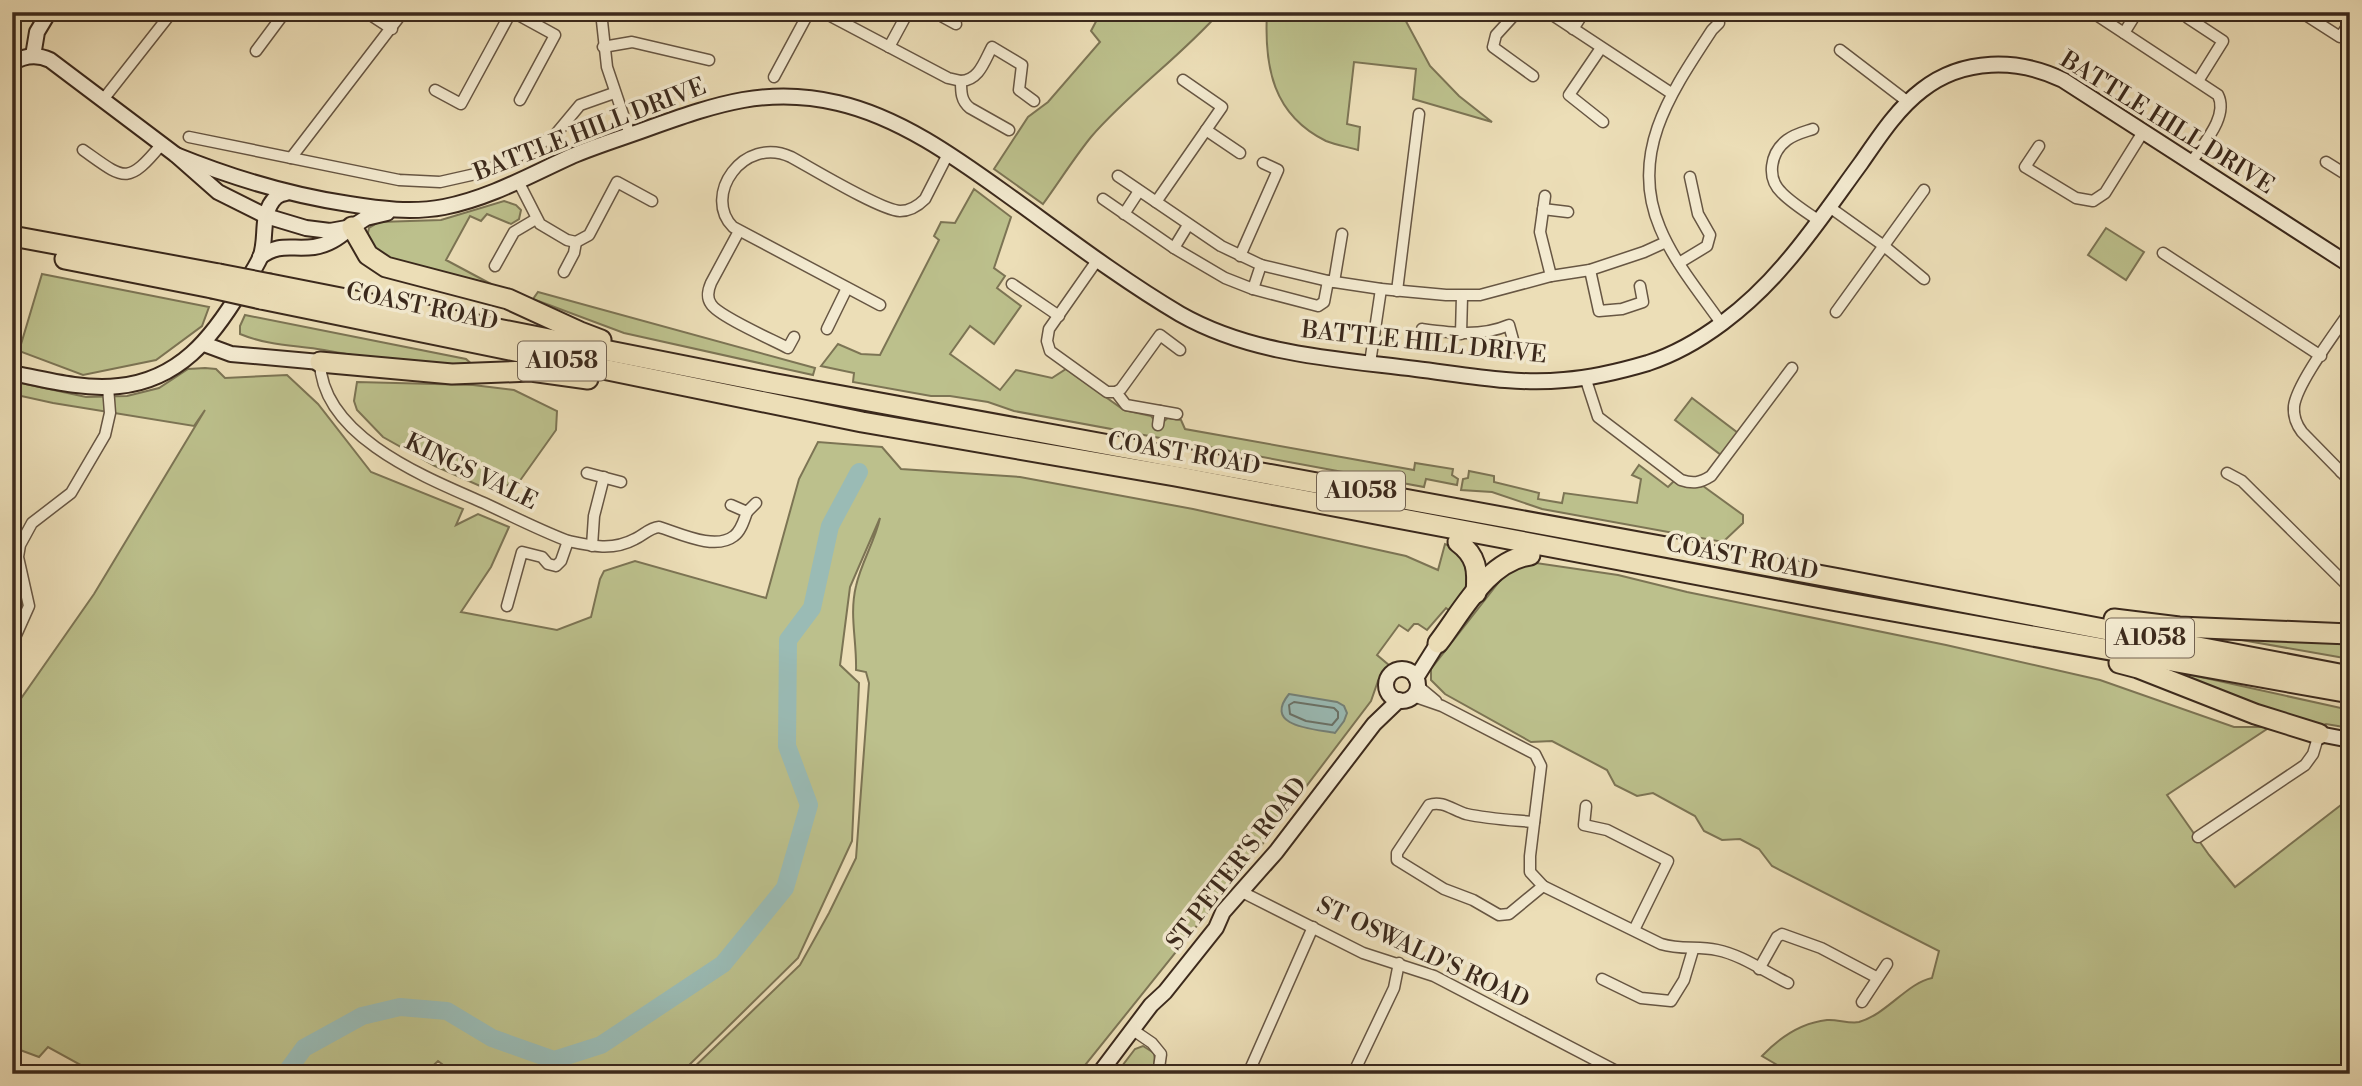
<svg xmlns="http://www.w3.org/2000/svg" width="2362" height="1086" font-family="'Libre Bodoni',serif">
  <rect width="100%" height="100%" fill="#ecdeb7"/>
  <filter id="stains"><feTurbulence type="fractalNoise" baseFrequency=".00286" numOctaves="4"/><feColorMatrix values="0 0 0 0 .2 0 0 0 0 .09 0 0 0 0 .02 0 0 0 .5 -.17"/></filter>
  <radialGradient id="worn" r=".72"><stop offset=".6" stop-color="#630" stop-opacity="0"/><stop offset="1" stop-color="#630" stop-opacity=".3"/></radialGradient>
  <g fill="#bcc08c" stroke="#7c7454" stroke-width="2">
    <path d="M1101,12H1220C1180,57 1130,92 1091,137C1074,158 1059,182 1043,204L994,169L1028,117L1048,102L1100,42L1091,31Z"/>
    <path d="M1267,12H1401L1430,66L1459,96L1492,122L1413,99L1416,69L1354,62L1347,124L1360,127L1358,150C1348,147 1336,145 1326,141C1273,115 1264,67 1267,12Z"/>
    <polygon points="974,189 1011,217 994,268 1005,276 997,288 1021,306 994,344 970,326 950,354 1000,390 1016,370 1052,378 1066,369 1124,410 1151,416 1155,421 1163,422 1168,418 1181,420 1185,429 1414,470 1415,463 1453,469 1452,475 1458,479 1457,485 1426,479 1424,487 1014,411 988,402 950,396 931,396 853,382 854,373 821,366 838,344 861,354 880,355 939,240 934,236 941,222 955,223"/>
    <polygon points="504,201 516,205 521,210 519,219 511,224 487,214 481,221 470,216 446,260 491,284 388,259 374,248 367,237 369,228 379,222 441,220"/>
    <polygon points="2106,228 2144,252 2126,280 2088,255"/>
    <polygon points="42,274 209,307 202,326 156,360 83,375 19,351"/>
    <polygon points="538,292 815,368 813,375 624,333 533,299"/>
    <path d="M245,315L466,359L474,366C424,367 373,359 324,350C295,345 269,346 240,334V326Z"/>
    <path d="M205,368L216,369L225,378L287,375L318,404L371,472L463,509L456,525L478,514L509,527L491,567L461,612L557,630L591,617L600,579L604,571L635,561L766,598L799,479L818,442L882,447L901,469L1020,477L1193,509L1406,556L1438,570L1445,544L1460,550L1472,584L1450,611L1446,608L1427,630L1418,624H1414L1408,631L1399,625L1377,655L1390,666L1378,681L1371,701L1261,846L1078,1074H687L800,965L829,913L856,858L869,683L866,672L856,670C857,641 849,615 856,586C861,563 875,541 880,518L850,587L840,665L859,683L852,841L798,958L680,1074H455L438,1061L424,1074H97L48,1047L39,1057L12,1047V706L15,707L94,594L205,410L194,426L53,403L12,394V381L86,397L127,396L159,388L188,369Z"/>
    <polygon points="357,382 473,385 514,390 557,411 556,430 519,482 489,490 435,466 383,437 357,410 354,401"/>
    <polygon points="1692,398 1738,433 1721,455 1675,420"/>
    <polygon points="1639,465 1668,487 1674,481 1686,487 1703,486 1743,515 1743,523 1723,542 1542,509 1492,492 1461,490 1463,479 1468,478 1469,471 1494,476 1494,482 1539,493 1538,499 1562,503 1564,493 1637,503 1641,479 1632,475"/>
    <path d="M1522,561L1618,575L1687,592L1946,645L2100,680L2234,727H2270L2167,795L2209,855L2235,887L2350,798V1074H1776L1779,1066L1762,1056C1780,1037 1800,1023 1827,1020C1837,1019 1849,1024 1859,1022C1887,1014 1907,983 1932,978L1939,951L1772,866L1759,849L1740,839L1722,840L1704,831L1695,816L1653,793L1637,796L1615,785L1607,770L1552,741L1531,742L1445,694L1431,680V669L1502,578Z"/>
    <polygon points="2195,636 2350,642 2350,659 2236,639 2222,640"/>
    <polygon points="2178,672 2350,710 2350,728 2326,724 2316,728 2176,677"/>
    <path d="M1143,1046L1154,1053C1156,1062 1154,1066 1148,1074H1116L1135,1049Z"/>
  </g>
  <path fill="#9abbb5" stroke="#748178" stroke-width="2" d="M1289,694L1337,702L1344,706L1347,713L1344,721L1335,733C1315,729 1262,727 1289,694Z"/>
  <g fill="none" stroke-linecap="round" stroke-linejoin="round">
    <polygon stroke="#6a7268" stroke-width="2" points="1294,702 1334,708 1338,712 1338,718 1332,725 1306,721 1290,714 1289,705"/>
    <polyline stroke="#9abbb5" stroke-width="18" points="285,1074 304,1048 362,1016 400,1007 447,1011 492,1038 554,1060 601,1045 723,964 785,888 809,805 787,746 788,640 812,608 830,526 859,472"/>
    <g stroke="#675643" stroke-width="13">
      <g id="street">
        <polyline points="366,12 392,29"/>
        <polyline points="513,12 555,35 520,100"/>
        <polyline points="601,12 607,67 630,135"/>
        <polyline points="823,12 948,78 961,81"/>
        <polyline points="934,12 956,24"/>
        <polyline points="1517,12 1496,35 1493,47 1533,76"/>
        <polyline points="1548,12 1671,93"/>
        <path d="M2092,12L2218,95C2229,117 2202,145 2191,163"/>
        <polyline points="2301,12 2340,37 2350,22"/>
        <polyline points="2188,18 2223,41 2198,81"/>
        <path d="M1719,23L1712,30C1672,91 1628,153 1660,228C1674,262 1700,293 1721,323"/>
        <polyline points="1573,29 1584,12"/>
        <polyline points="2124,33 2137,12"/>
        <polyline points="603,47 632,42 709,60"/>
        <polyline points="889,47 908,12"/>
        <polyline points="1601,48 1569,95 1603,122"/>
        <polyline points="1840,50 1908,102"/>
        <polyline points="256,51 285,12"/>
        <polyline points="774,77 809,12"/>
        <polyline points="435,90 461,104 511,12"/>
        <polyline points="102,101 172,12"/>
        <path d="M1813,129C1804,132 1795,134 1787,140C1770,153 1766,178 1782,193C1792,203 1806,212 1818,220"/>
        <path d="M1009,130L970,108C961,101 961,92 961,81C979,80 984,62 992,47L1022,65L1019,90L1034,101"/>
        <polyline points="1206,130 1240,153"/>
        <polyline points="189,137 399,180 440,182 480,173 521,155 555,135 580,105 614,93"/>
        <polyline points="2039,146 2025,167 2076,198 2093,201 2105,193 2143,132"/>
        <path d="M83,150C124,179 127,186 161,145"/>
        <polyline points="291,158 403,12"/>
        <polyline points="2326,162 2350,177"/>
        <polyline points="1118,176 1221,246 1261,265 1328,281 1381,289 1446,295 1480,295 1551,276 1590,270 1644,252 1666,242"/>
        <polyline points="518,181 540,224 567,240 576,242 589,235 617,182 652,201"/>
        <polyline points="1545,196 1540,232 1551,276"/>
        <polyline points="1103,199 1174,248 1225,278 1253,289 1318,306 1324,302 1328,281"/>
        <polyline points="1156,202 1222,107 1183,80"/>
        <polyline points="1828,206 1884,246 1924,279"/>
        <polyline points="1543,209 1568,212"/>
        <polyline points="1124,214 1139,191"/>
        <path d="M739,231L711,283C708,290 706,297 711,304C718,316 773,340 788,348L794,337"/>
        <polyline points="1174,248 1188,225"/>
        <polyline points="2163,253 2321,356"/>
        <polyline points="1240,256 1278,170 1263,163"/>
        <polyline points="1098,259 1049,329 1047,341 1050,351 1107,392 1116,392 1126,405 1177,414"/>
        <polyline points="1679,263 1707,246 1710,235 1698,214 1690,177"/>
        <polyline points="495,266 514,232 536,219"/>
        <polyline points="1590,270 1599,311 1622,309 1643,302 1640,286"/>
        <polyline points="564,272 574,253 576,242"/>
        <polyline points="1334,282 1342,234"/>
        <polyline points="1012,284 1059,316"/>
        <polyline points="1253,289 1261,265"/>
        <polyline points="1397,291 1419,114"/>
        <path d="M880,305L733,227C702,196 743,135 791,157C813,169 880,210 900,211C910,211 918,206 925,199L948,154"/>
        <path d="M2350,311C2336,332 2297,383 2294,406C2293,416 2296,424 2302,432L2350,481"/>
        <polyline points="1836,312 1924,190"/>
        <polyline points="827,329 847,288"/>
        <path d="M1422,329C1452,333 1481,337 1509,325L1515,347"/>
        <polyline points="1461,334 1462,296"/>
        <path d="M320,362C322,437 427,478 484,503C512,516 539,530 568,541C591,546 613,551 635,539C644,535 649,528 659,527C679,533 715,551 734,536C741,531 744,520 747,512"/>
        <polyline points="1370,363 1381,289"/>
        <path d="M1585,377L1598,417L1681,480C1693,484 1700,483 1711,476L1792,368"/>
        <polyline points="1116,392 1121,389 1160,335 1180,350"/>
        <polyline points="1158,425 1160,411"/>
        <polyline points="2341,472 2350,465"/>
        <polyline points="587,473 621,482"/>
        <polyline points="2227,473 2242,481 2350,588"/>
        <polyline points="731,505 747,512 756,503"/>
        <polyline points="592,546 594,516 604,477"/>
        <polyline points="507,606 522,552 542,557 548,564 556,566 561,561 568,541"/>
        <polyline points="12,644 29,606 18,557 20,545 32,523 71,493 105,435 110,413 108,387"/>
        <polyline points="1418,686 1436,701"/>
        <path d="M1413,696L1442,706L1535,754L1541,766L1530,856V872L1543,886L1661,944C1680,950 1698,946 1717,950C1742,955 1765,972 1788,983"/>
        <polyline points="1586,806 1584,825 1607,830 1668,861 1634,930"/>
        <path d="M1534,822C1512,820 1488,819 1466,814C1453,810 1442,800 1429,805L1397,853V860L1444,889L1473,900L1499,915L1509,914L1543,886"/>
        <polyline points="2198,837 2305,765 2313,754 2319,734"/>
        <polyline points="1242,892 1363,953 1434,976 1622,1074"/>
        <polyline points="1759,969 1777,937 1782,934 1821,948 1876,977"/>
        <polyline points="1602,979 1641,998 1671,1001 1684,980 1693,950"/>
        <polyline points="1862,1002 1887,964"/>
        <polyline points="1133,1030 1152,1043 1161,1054 1159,1068 1154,1074"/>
        <polyline points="1248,1074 1313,927"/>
        <polyline points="1353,1074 1394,988 1399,963"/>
        <polyline points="1684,1074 1691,1074"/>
      </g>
    </g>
    <g stroke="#3b291c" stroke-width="18">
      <g id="secondary">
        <polyline points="33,56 37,32 49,12"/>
        <path d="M12,63C25,55 37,54 50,60L176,155L218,192L266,216L306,228L330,231L352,227L366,218L387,213"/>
        <path d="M176,155C233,178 288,195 349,204C380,209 412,213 444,207C490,198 530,175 572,156C598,145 625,137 652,127C717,104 768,86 838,103C899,117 955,157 1005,193C1062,234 1119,278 1180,314C1252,355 1337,359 1416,369C1465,375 1516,385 1564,380C1592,378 1621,371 1648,363C1700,346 1749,306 1784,265C1812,233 1836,197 1861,163C1879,137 1897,109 1922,90C1963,58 2018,58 2063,80L2350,265"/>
        <path d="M260,257C280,242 292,250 314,247C328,245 338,238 349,229"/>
        <polyline points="204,344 231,354 320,362"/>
        <path d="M12,373C47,380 83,390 119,386C179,380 212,338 241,290C247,280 255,269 260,258C267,241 261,221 270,205C274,198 278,194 286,193"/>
        <circle cx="1402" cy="685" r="16"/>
        <polyline points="1416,678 1438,643"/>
        <polyline points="2319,734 2350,740"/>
        <polyline points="1099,1074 1151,1005 1165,992 1216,928 1223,912 1276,852 1374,724 1399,700"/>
      </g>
    </g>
    <g stroke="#3b291c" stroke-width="23">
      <g id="highway">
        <polyline points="352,227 368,255 386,267 508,299 580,332 601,340"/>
        <polyline points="12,236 219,274"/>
        <polyline points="65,259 212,288"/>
        <polyline points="270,284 771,383 1840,579 2350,676"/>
        <polyline points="261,299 862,422 1175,476 1837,601 2350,693"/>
        <polyline points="320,362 452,374 531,371 588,379"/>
        <path d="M1458,542C1477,556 1478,570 1476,593"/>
        <polyline points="2114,619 2179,627 2350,634"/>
        <path d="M1438,643C1462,612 1487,561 1530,555"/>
        <polyline points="2119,663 2138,668 2255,714 2319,734"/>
      </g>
    </g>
    <use href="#street" stroke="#f3ead0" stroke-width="10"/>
    <use href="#secondary" stroke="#f3ead0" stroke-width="14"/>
    <use href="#highway" stroke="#ecdeb7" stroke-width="19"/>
    <g stroke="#3b291c" stroke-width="23" stroke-linecap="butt">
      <g id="highway-bridge">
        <polyline points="219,274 270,284"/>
        <polyline points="212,288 261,299"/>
      </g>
    </g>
    <use href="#highway-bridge" stroke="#ecdeb7" stroke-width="19"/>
  </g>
  <g text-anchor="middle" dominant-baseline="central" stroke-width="7" stroke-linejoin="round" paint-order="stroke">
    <g fill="#f3ead0" stroke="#726352" stroke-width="2">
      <rect x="518" y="341.5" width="88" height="39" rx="5"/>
      <rect x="1317" y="471.5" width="88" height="39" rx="5"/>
      <rect x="2106" y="618.5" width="88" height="39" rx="5"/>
    </g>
    <g font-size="23" font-weight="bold" fill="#3b291c">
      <text x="562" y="361">A1058</text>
      <text x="1361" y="491">A1058</text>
      <text x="2150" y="638">A1058</text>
    </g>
    <g font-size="24" fill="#3b291c" stroke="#f3ead0">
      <text transform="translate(2167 123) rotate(32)">BATTLE HILL DRIVE</text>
      <text transform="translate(590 130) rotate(-21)">BATTLE HILL DRIVE</text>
      <text transform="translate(422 307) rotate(12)">COAST ROAD</text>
      <text transform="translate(1424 343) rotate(6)">BATTLE HILL DRIVE</text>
      <text transform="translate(1184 454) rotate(10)">COAST ROAD</text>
      <text transform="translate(471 472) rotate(26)">KINGS VALE</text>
      <text transform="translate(1742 558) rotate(11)">COAST ROAD</text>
      <text transform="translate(1237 864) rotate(-52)">ST PETER'S ROAD</text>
      <text transform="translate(1423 953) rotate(25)">ST OSWALD'S ROAD</text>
    </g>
  </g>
  <rect width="2362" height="1086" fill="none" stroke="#ecdeb7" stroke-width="42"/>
  <rect x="14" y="14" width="2334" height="1058" fill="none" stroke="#3b291c" stroke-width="3.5"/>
  <rect x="21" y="21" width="2320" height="1044" fill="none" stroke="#3b291c" stroke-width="2"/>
  <rect width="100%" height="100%" filter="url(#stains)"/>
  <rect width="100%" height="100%" fill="url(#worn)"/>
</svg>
